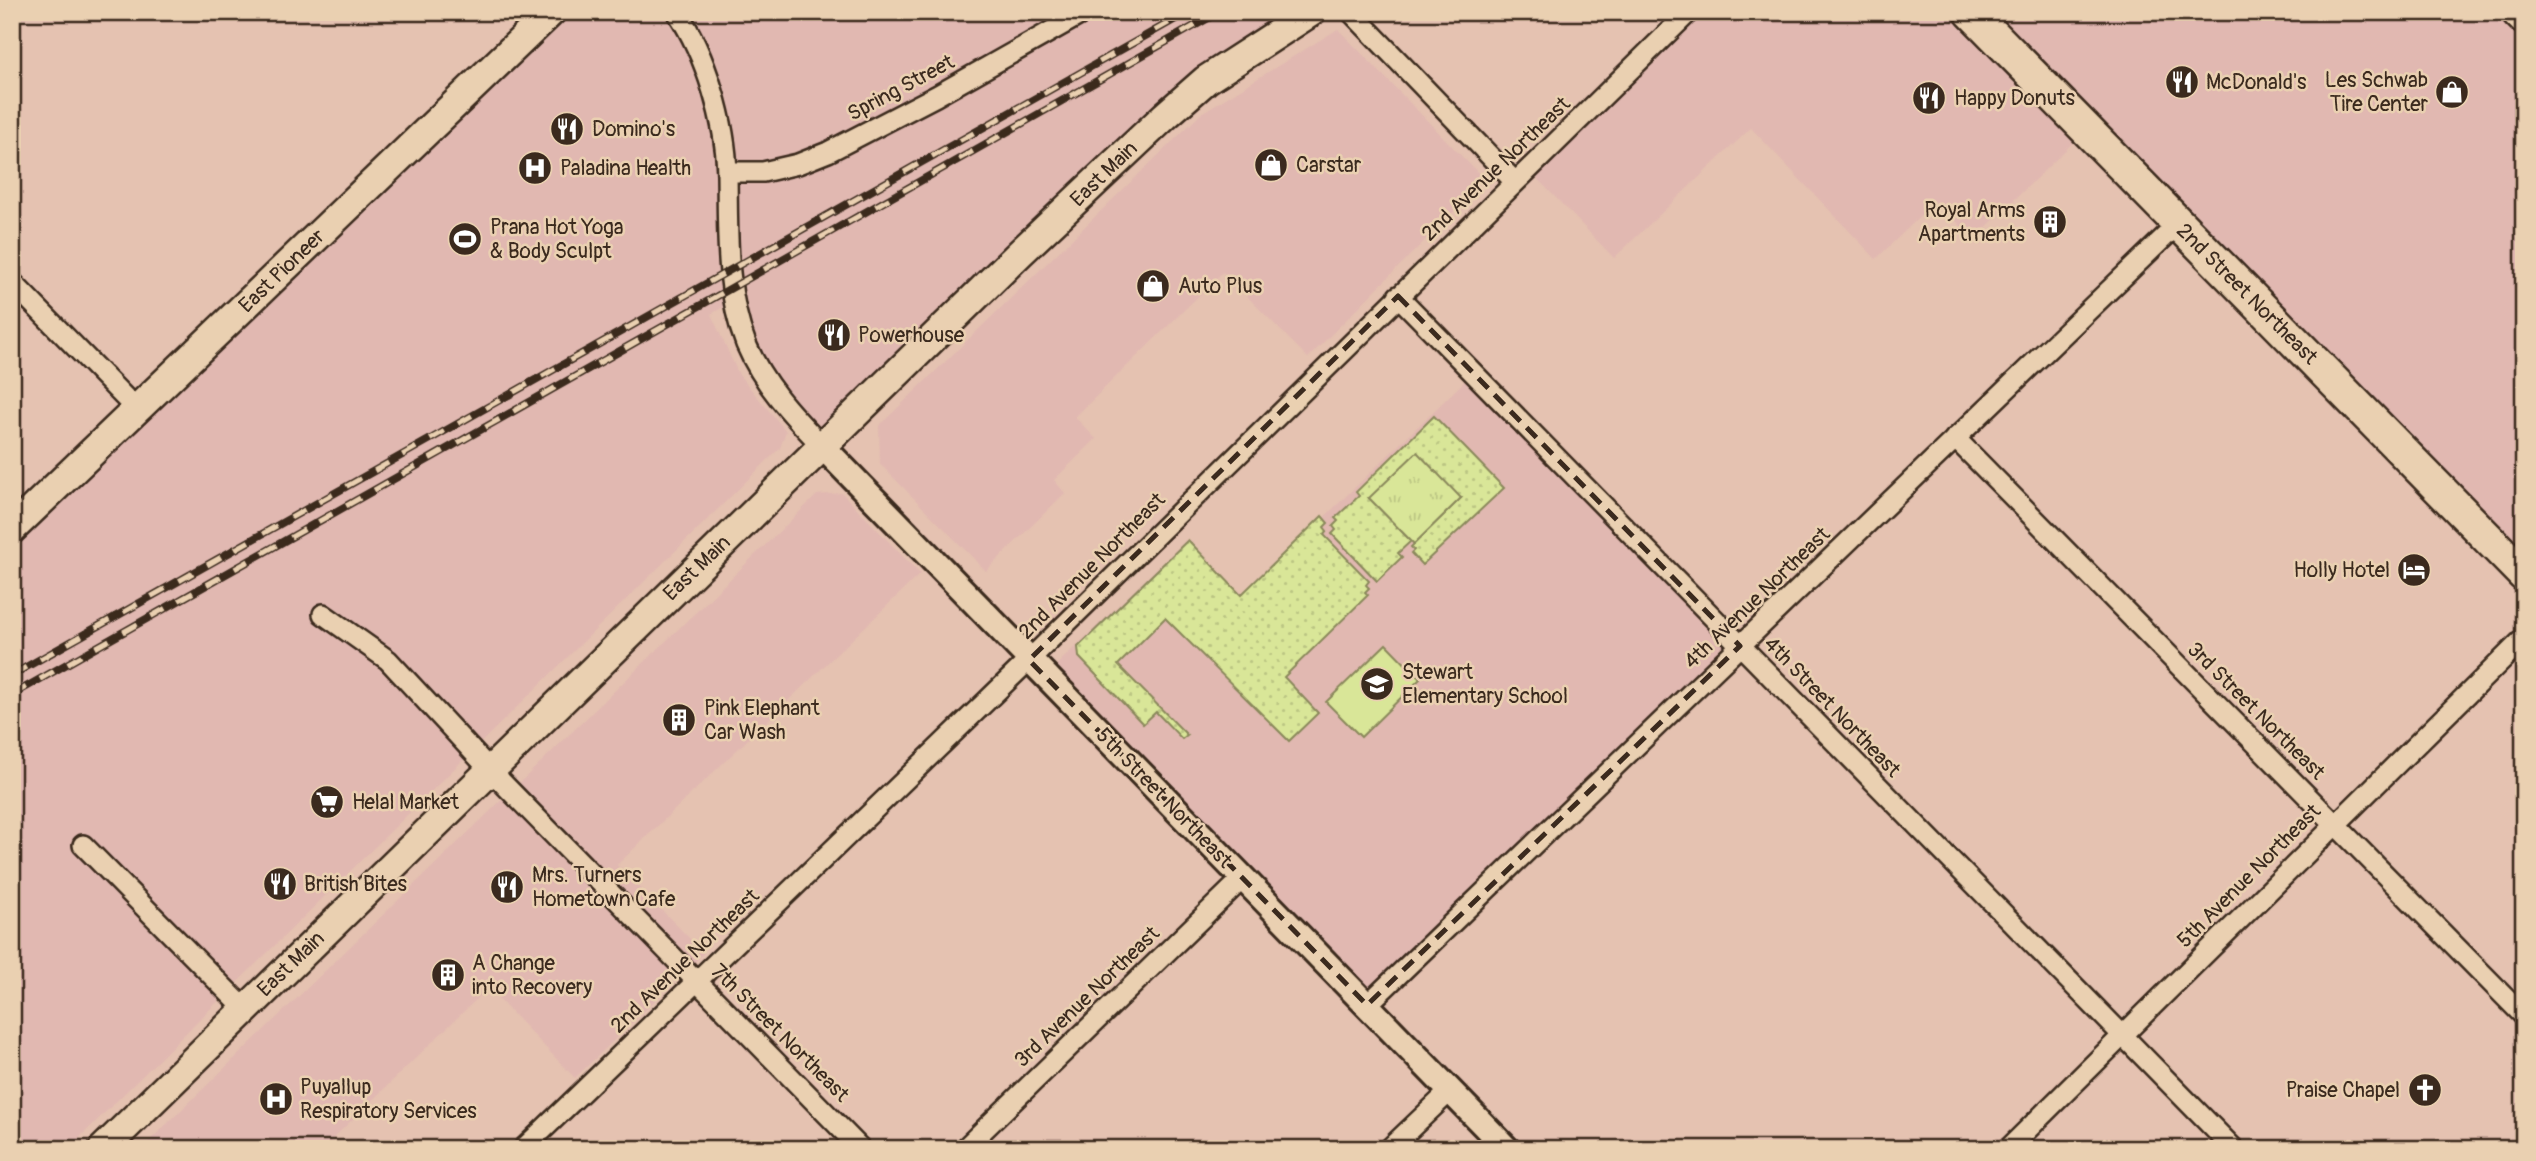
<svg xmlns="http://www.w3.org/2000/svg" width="2536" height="1161" font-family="Pangolin,sans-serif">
  <defs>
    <pattern id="grass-dots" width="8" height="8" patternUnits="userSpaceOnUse" patternTransform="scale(1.75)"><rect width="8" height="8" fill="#d9e698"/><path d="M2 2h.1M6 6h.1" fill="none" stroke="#bbc583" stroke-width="1.8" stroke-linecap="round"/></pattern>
    <pattern id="park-tufts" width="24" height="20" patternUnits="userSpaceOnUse" patternTransform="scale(1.75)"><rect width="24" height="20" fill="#d9e698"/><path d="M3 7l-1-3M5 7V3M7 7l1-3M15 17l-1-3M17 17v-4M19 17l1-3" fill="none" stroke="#bbc583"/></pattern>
  </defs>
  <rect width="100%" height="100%" fill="#e5c2b1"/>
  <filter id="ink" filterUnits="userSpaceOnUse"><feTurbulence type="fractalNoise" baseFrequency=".0143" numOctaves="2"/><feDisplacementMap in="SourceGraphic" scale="14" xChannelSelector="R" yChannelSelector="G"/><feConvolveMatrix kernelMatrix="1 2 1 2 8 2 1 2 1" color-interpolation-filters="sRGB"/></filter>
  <g filter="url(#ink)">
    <g fill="#e1b8b1">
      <polygon points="551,12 1311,12 1277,33 822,446 779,399 734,301 711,314 739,375 786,431 780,448 68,1149 12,1149 12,529"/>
      <polygon points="1689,12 2518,12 2524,18 2524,575 2086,130 1974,239 1936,201 1876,259 1751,128 1614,258 1528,169"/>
      <polygon points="1338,29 1485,180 1308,358 1223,272 1075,417 1096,439 1054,480 1065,493 986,571 880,464 879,426 1203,112"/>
      <polygon points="1473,373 1740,646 1367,1005 1045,676 1186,540 1242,597"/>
      <polygon points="842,493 920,574 617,865 704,953 575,1078 488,988 322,1149 141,1149 817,495"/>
    </g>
    <g fill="url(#grass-dots)" stroke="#8a885b" stroke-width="2">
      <polygon points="1434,416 1504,488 1422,565 1411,553 1414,550 1411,547 1461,498 1369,498 1411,541 1398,553 1402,557 1377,581 1332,534 1336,530 1333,526 1338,521 1335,518 1359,496 1356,492"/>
      <polygon points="1322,516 1328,523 1324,527 1327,531 1324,535 1369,581 1366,585 1369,588 1365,592 1368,595 1284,677 1318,713 1289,741 1165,618 1118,665 1187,735 1182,739 1156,712 1143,724 1079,657 1078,647 1188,540 1241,595"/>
    </g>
    <polygon fill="url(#park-tufts)" stroke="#8a885b" stroke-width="2" points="1417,452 1461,498 1414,544 1369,498"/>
    <polygon fill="#d9e698" stroke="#8a885b" stroke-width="2" points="1386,644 1420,679 1361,737 1326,702"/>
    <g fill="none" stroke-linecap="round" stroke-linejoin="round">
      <g stroke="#3b2a1e" stroke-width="24">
        <g id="minor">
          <path d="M677,12C706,55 726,123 727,174C728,230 725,291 746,344C763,384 792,415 822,446"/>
          <polyline points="1351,12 1515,182"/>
          <polyline points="727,172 763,172 798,164 828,152 936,96 1085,12"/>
          <polyline points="12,282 137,410"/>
          <polyline points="1398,296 2234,1149"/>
          <polyline points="1955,438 2524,1016"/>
          <polyline points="323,614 388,660 490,770 861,1149"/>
          <polyline points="83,845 245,1009"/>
          <polyline points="1367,1005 2178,224"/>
          <polyline points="523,1149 1029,660 1689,12"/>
          <polyline points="964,1149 1243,878"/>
          <polyline points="1389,1149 1451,1090"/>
          <polyline points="2008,1149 2524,638"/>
        </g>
      </g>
      <g stroke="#3b2a1e" stroke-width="30">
        <polyline id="tertiary" points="822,446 1507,1149"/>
      </g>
      <g stroke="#3b2a1e" stroke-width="33">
        <g id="secondary">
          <polyline points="12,529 551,12"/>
          <polyline points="103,1149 1020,253 1165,116 1206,80 1311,12"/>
        </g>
      </g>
      <g stroke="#3b2a1e" stroke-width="37">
        <g id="primary">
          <polyline points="1971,12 2524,575"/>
          <polyline points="2518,12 2524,18"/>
        </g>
      </g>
      <use href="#minor" stroke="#ead0b1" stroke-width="19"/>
      <use href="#tertiary" stroke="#ead0b1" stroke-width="24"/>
      <use href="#secondary" stroke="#ead0b1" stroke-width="28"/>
      <use href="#primary" stroke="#ead0b1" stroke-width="32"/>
      <g stroke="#3b2a1e" stroke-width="8">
        <g id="rail">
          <polyline points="12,675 1188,12"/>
          <polyline points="12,695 1219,12"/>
        </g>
      </g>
      <use href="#rail" stroke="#ead0b1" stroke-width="5" stroke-dasharray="16" stroke-linecap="butt"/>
    </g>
  </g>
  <path fill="none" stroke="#3b2a1e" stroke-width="5" stroke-dasharray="14 9" stroke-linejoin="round" d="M1398,296L1740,646L1367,1005L1029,660Z"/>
  <defs>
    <g id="restaurant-disc" transform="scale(1.75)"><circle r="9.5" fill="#3b2a1e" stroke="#ead0b1"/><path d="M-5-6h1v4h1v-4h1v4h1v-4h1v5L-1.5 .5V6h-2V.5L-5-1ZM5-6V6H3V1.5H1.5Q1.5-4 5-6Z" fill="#fff"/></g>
    <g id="shop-disc" transform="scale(1.75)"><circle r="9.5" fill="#3b2a1e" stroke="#ead0b1"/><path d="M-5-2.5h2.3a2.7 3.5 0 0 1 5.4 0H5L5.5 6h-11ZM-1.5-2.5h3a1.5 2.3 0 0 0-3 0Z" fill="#fff"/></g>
    <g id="hospital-disc" transform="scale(1.75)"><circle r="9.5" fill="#3b2a1e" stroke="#ead0b1"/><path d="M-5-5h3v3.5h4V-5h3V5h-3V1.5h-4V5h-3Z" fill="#fff"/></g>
    <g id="building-disc" transform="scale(1.75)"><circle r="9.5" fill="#3b2a1e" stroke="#ead0b1"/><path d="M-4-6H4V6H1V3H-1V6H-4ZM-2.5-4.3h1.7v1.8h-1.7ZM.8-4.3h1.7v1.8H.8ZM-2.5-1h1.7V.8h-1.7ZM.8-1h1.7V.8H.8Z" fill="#fff"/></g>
    <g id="stadium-disc" transform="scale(1.75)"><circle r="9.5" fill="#3b2a1e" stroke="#ead0b1"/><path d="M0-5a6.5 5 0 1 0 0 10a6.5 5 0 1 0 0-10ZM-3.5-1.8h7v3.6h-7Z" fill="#fff"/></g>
    <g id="hotel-disc" transform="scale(1.75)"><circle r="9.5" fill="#3b2a1e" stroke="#ead0b1"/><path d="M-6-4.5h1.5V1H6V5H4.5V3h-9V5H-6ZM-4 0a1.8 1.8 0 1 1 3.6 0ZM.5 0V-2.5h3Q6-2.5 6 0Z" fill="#fff"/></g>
    <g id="school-disc" transform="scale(1.75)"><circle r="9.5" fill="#3b2a1e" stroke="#ead0b1"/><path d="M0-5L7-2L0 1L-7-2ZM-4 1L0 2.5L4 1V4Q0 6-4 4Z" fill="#fff"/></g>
    <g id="supermarket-disc" transform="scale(1.75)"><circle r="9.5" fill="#3b2a1e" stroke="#ead0b1"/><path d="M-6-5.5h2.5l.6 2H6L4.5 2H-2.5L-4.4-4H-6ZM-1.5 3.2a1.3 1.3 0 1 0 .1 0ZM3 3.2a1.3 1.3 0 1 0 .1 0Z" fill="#fff"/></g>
    <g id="church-disc" transform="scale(1.75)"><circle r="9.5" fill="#3b2a1e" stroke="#ead0b1"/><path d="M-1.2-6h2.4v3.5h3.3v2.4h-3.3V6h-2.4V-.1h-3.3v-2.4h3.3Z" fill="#fff"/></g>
  </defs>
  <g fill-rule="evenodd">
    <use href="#restaurant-disc" x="2182" y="82"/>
    <use href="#shop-disc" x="2452" y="92"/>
    <use href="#restaurant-disc" x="1929" y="98"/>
    <use href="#restaurant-disc" x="567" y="129"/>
    <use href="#shop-disc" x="1271" y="165"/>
    <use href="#hospital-disc" x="535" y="168"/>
    <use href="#building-disc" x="2050" y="222"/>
    <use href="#stadium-disc" x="465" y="239"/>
    <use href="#shop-disc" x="1153" y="286"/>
    <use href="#restaurant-disc" x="834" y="335"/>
    <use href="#hotel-disc" x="2414" y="570"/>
    <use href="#school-disc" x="1377" y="684"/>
    <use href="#building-disc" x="679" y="720"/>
    <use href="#supermarket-disc" x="327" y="802"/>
    <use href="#restaurant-disc" x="280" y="884"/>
    <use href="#restaurant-disc" x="507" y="887"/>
    <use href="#building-disc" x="448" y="975"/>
    <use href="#church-disc" x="2425" y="1090"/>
    <use href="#hospital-disc" x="276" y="1099"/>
  </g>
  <g text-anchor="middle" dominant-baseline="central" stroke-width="5" stroke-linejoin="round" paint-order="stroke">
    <g font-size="21" fill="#3b2a1e" stroke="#ead0b1" text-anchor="start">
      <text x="2428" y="80" text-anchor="end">Les Schwab<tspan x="2428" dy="24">Tire Center</tspan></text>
      <text x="2206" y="82">McDonald's</text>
      <text x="1954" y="98">Happy Donuts</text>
      <text x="592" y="129">Domino's</text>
      <text x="1296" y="165">Carstar</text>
      <text x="560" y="168">Paladina Health</text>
      <text x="2025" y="210" text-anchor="end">Royal Arms<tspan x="2025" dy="24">Apartments</tspan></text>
      <text x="490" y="227">Prana Hot Yoga<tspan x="490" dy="24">&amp; Body Sculpt</tspan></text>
      <text x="1178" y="286">Auto Plus</text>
      <text x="858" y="335">Powerhouse</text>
      <text x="2390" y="570" text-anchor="end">Holly Hotel</text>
      <text x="1402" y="672">Stewart<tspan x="1402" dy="24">Elementary School</tspan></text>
      <text x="704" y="708">Pink Elephant<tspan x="704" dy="24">Car Wash</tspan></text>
      <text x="352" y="802">Helal Market</text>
      <text x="532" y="875">Mrs. Turners<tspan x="532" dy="24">Hometown Cafe</tspan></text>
      <text x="304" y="884">British Bites</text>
      <text x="472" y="963">A Change<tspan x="472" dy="24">into Recovery</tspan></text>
      <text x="300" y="1087">Puyallup<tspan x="300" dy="24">Respiratory Services</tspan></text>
      <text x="2400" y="1090" text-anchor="end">Praise Chapel</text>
    </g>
    <g font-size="21" fill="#3b2a1e" stroke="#ead0b1">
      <text transform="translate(901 88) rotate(-28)">Spring Street</text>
      <text transform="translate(1496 169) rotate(-44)">2nd Avenue Northeast</text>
      <text transform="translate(1104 174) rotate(-44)">East Main</text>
      <text transform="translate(282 271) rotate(-44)">East Pioneer</text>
      <text transform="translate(2247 294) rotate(45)">2nd Street Northeast</text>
      <text transform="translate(1092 566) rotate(-45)">2nd Avenue Northeast</text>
      <text transform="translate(697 568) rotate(-44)">East Main</text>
      <text transform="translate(1757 598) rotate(-44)">4th Avenue Northeast</text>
      <text transform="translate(1832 707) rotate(46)">4th Street Northeast</text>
      <text transform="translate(2256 711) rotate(45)">3rd Street Northeast</text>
      <text transform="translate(1164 798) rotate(46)">5th Street Northeast</text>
      <text transform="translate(2249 876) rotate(-45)">5th Avenue Northeast</text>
      <text transform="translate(685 961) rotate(-44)">2nd Avenue Northeast</text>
      <text transform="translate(291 964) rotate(-44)">East Main</text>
      <text transform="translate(1087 997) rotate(-44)">3rd Avenue Northeast</text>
      <text transform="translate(780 1033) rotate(45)">7th Street Northeast</text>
    </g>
  </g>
  <rect width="2536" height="1161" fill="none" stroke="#ead0b1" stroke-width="42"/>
  <rect x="21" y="21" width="2494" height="1119" fill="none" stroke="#3b2a1e" stroke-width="2.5" filter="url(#ink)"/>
</svg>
